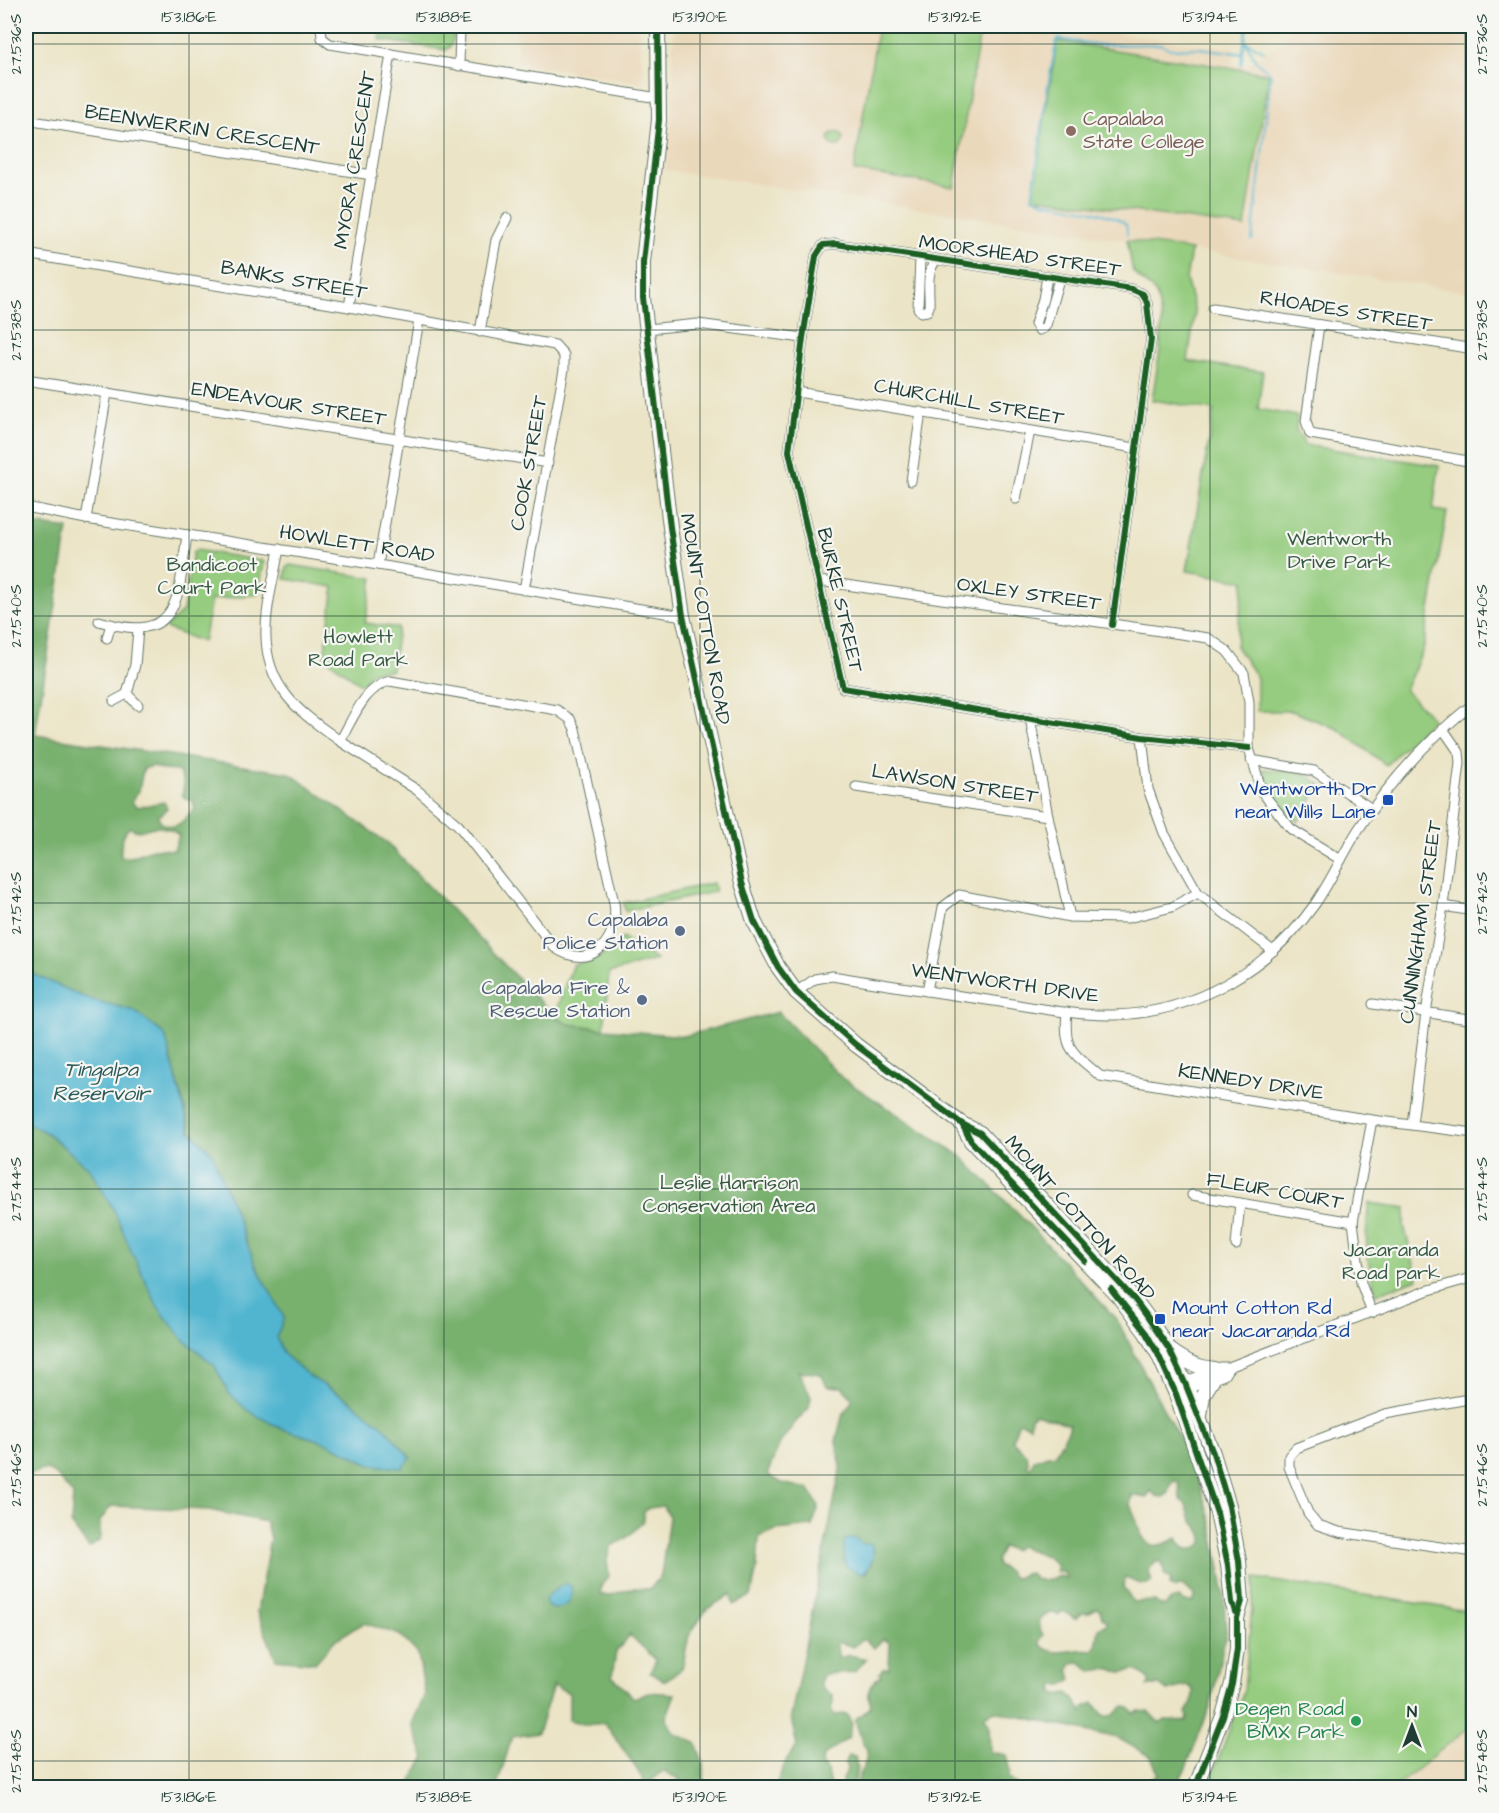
<svg xmlns="http://www.w3.org/2000/svg" width="1499" height="1813" font-family="'Architects Daughter',sans-serif">
  <rect width="100%" height="100%" fill="#f6f6f2"/>
  <filter id="ink" filterUnits="userSpaceOnUse"><feTurbulence type="fractalNoise" baseFrequency=".0167" numOctaves="2"/><feDisplacementMap in="SourceGraphic" scale="12" xChannelSelector="R" yChannelSelector="G"/><feConvolveMatrix kernelMatrix="1 2 1 2 8 2 1 2 1" color-interpolation-filters="sRGB"/></filter>
  <filter id="wash" filterUnits="userSpaceOnUse"><feTurbulence type="fractalNoise" baseFrequency=".008" numOctaves="4" result="noise"/><feDisplacementMap in="SourceGraphic" scale="24" xChannelSelector="R" yChannelSelector="G"/><feGaussianBlur stdDeviation="1.35" result="paint"/><feColorMatrix in="noise" values="0 0 0 0 0 0 0 0 0 0 0 0 0 0 0 0 0 1.4 0 .05"/><feComposite in="paint" operator="in"/></filter>
  <g filter="url(#wash)">
    <rect width="100%" height="100%" fill="#ebe4c6"/>
    <g fill="#ead8ba">
      <polygon points="516,26 619,26 639,29 643,83 517,63"/>
      <polygon points="675,26 1059,26 1236,49 1232,64 1244,66 1284,42 1288,26 1473,26 1473,293 665,170 673,93 673,37"/>
      <polygon points="1473,1724 1473,1787 1395,1787"/>
    </g>
    <g fill="#95cc7f" stroke="#5a845a" stroke-width="1.5">
      <path d="M382,26H452C455,34 454,45 446,50L380,40Z"/>
      <polygon points="878,26 981,26 954,187 854,171"/>
      <polygon points="1057,41 1269,74 1245,227 1032,197"/>
      <circle cx="836" cy="139" r="7"/>
      <polygon points="1127,240 1191,250 1186,279 1195,312 1188,361 1263,372 1258,409 1297,416 1296,429 1305,445 1439,466 1433,510 1447,512 1423,650 1405,690 1433,719 1386,765 1338,729 1292,711 1257,711 1257,678 1236,646 1244,581 1187,571 1214,410 1152,400 1160,350 1162,320 1156,293 1133,272"/>
      <polygon points="196,550 263,561 264,563 258,594 211,600 203,642 165,628 183,611 193,552"/>
      <polygon points="290,565 373,578 365,623 398,628 392,670 371,672 362,685 324,657 334,587 285,579 287,567"/>
      <path d="M1263,769L1304,773L1321,785L1298,822C1281,808 1268,792 1263,769Z"/>
      <polygon points="713,883 715,892 625,911 623,903"/>
      <path d="M623,938L656,960L609,973L604,1029L568,1024L554,1016L573,964C595,962 609,954 623,938Z"/>
      <path d="M1369,1203L1406,1208L1404,1226L1418,1279L1376,1294C1366,1259 1364,1239 1369,1203Z"/>
      <polygon points="1255,1578 1473,1612 1473,1724 1395,1787 1208,1787 1244,1690"/>
    </g>
    <g fill="#78b06e" stroke="#4c7651" stroke-width="1.5" fill-rule="evenodd">
      <path d="M26,523L68,529L35,735L289,773L386,842L554,1016L568,1024L604,1029L684,1036L778,1012L843,1079L961,1156L1036,1232L1117,1320L1175,1431L1189,1451L1211,1522L1223,1584L1226,1633L1211,1704L1186,1768L1175,1787H1151L1143,1783L1159,1774L1151,1757L1118,1738L995,1711L984,1716L989,1724L990,1752L1006,1755L1010,1772L1008,1778L1020,1787H857C858,1783 858,1777 860,1773C865,1765 867,1760 867,1749L863,1744L855,1720C860,1714 867,1712 871,1706C866,1692 869,1683 881,1676L879,1673L883,1669L889,1668L890,1643L883,1639L874,1648C865,1640 864,1635 854,1647L837,1642V1649L839,1658L850,1655L866,1659L855,1672L824,1674L820,1682L823,1690L833,1695V1702L831,1710L834,1715L847,1714L852,1724L848,1738L823,1756L822,1764L827,1771L830,1787H775L787,1759L797,1747L791,1717L841,1466L836,1441L842,1417L853,1399L842,1387L827,1386L821,1374L798,1371L811,1396L809,1408L794,1424L780,1443L767,1475L782,1483L808,1489L819,1506L812,1526L776,1530L759,1537L757,1568L751,1596L733,1605L731,1594L707,1609L689,1635L682,1669L664,1681L650,1672L656,1660L630,1635L616,1652L612,1676L634,1698L648,1692L675,1694L666,1718L674,1733L696,1743L704,1765V1787H679V1779L663,1771L646,1785C635,1763 618,1744 605,1723L587,1725L569,1720V1693L553,1685L538,1733L512,1737L497,1786L410,1787L414,1775L425,1758L412,1724L425,1694L418,1654L400,1635L364,1623L336,1639L315,1663L276,1659L257,1612L270,1539L266,1522L209,1510L111,1506L100,1521V1540L89,1548L71,1524L73,1495L56,1475L46,1469L26,1476V1122L47,1133L90,1169L115,1212L132,1253L181,1337L215,1366L228,1392L280,1428L328,1443L372,1465L411,1458L382,1425L346,1398L310,1377L284,1354L276,1337L284,1318L255,1264L212,1153L191,1131L165,1035L134,1011L86,998L26,971V599L31,594L30,567L33,555L26,547ZM152,766L162,770L178,771C184,779 185,785 182,795L187,800H192L195,809C182,819 180,833 160,822L158,815L162,814L167,808L164,802L138,807L132,803L134,797L139,791L143,769ZM130,827C140,835 144,828 154,827C163,826 173,830 179,835L174,850C168,850 161,848 154,849C142,850 134,861 121,856C120,845 122,834 130,827ZM1035,1414L1069,1424V1429L1054,1455H1048L1034,1460L1030,1468L1027,1466C1032,1454 1019,1449 1012,1440L1019,1422L1030,1426L1031,1417ZM1174,1481L1179,1482L1180,1499C1190,1505 1186,1511 1192,1520C1198,1529 1204,1531 1203,1543C1198,1547 1188,1553 1182,1546C1179,1544 1179,1541 1177,1538C1138,1560 1143,1529 1130,1505L1132,1495L1146,1498L1151,1491L1156,1496L1163,1497L1169,1493L1170,1487ZM663,1506L669,1516L661,1576L650,1589L633,1588L611,1595H600L602,1584L609,1577L607,1559L611,1546C626,1540 634,1532 644,1520V1512L649,1508ZM858,1541L873,1559L866,1573L852,1569L844,1561L846,1554ZM1020,1546L1049,1558L1056,1565V1572H1061L1065,1574L1066,1578L1060,1576C1049,1580 1045,1582 1033,1578L1030,1573L1023,1574L1017,1578L1011,1576L1009,1572L997,1565L996,1560L1003,1547L1013,1550ZM1159,1561L1164,1567V1574L1171,1580L1170,1585L1174,1588L1182,1585L1194,1595L1193,1602H1185L1179,1598L1171,1600L1165,1606L1158,1604L1155,1601L1133,1602L1123,1587L1125,1578L1141,1584H1149L1152,1581L1149,1572L1151,1565ZM1096,1608L1100,1610L1102,1617L1107,1621L1106,1625L1099,1628L1096,1647L1092,1650C1073,1647 1053,1660 1039,1643L1043,1635L1039,1628L1040,1619L1051,1612L1058,1615L1063,1611L1075,1619L1082,1613H1088ZM1080,1662L1091,1671L1105,1669L1122,1672L1135,1670L1146,1676L1150,1682L1147,1686H1156L1158,1684L1167,1691C1175,1690 1180,1686 1189,1686L1193,1690L1192,1703L1186,1712L1188,1717L1187,1721L1164,1720L1159,1723L1149,1712L1139,1711L1134,1714L1129,1708L1124,1706L1112,1716H1104L1094,1703L1084,1707L1083,1712C1077,1706 1075,1699 1068,1693L1057,1695L1053,1692L1055,1685H1063L1072,1679L1069,1670L1072,1663Z"/>
      <polygon points="848,1756 855,1757 857,1767 854,1787 843,1787 842,1782 848,1767 845,1762"/>
    </g>
    <g fill="#51b5d0" stroke="#387982" stroke-width="1.5">
      <polygon points="26,971 86,998 134,1011 165,1035 190,1131 212,1153 255,1264 284,1318 276,1337 284,1354 310,1377 346,1398 382,1425 411,1458 402,1468 372,1465 328,1443 280,1428 248,1411 228,1392 215,1366 181,1337 158,1307 132,1253 115,1212 90,1169 47,1133 26,1122"/>
      <path d="M855,1538L862,1544H870C878,1555 871,1562 865,1573H859L847,1567C844,1560 843,1547 845,1540Z"/>
      <polygon points="566,1583 571,1587 572,1595 567,1605 556,1609 548,1607 545,1601 548,1595"/>
    </g>
    <g fill="none" stroke-linecap="round" stroke-linejoin="round">
      <g stroke="#51b5d0" stroke-width="2">
        <polyline points="1245,40 1256,61 1271,74 1252,240"/>
        <polyline points="1247,42 1265,52"/>
        <polyline points="1241,65 1247,26"/>
        <path d="M1127,235C1127,230 1128,225 1123,222C1108,212 1064,206 1044,202L1035,198L1033,196L1047,90L1057,39L1103,45L1161,44L1170,49L1199,48L1243,54"/>
      </g>
    </g>
  </g>
  <g filter="url(#ink)">
    <g fill="none" stroke-linecap="round" stroke-linejoin="round">
      <g stroke="#667767" stroke-width="11">
        <g id="minor">
          <polyline points="321,26 322,38 330,44 658,98"/>
          <polyline points="459,66 460,26"/>
          <polyline points="26,120 372,175"/>
          <polyline points="26,254 349,307 555,345 564,355 564,369 524,590"/>
          <path d="M920,258L918,308L921,312L927,311L929,307C930,291 925,274 936,260"/>
          <polyline points="1047,277 1043,299 1035,324 1039,330 1044,328 1046,325 1059,279"/>
          <polyline points="349,307 391,54"/>
          <polyline points="1213,308 1474,349"/>
          <polyline points="1319,325 1306,421 1310,434 1474,462"/>
          <polyline points="647,329 698,324 803,338"/>
          <polyline points="480,332 496,240 507,218"/>
          <polyline points="26,380 548,463"/>
          <polyline points="797,392 1135,448"/>
          <polyline points="911,481 921,412"/>
          <polyline points="1016,499 1030,431"/>
          <polyline points="26,507 86,519 378,565 683,616"/>
          <polyline points="86,519 107,393"/>
          <path d="M279,549C270,600 251,651 287,696C301,714 321,727 340,741C353,719 364,687 390,681L557,710L570,719L575,729L614,903C620,941 590,973 554,947L458,825L417,790L340,741"/>
          <polyline points="378,565 419,320"/>
          <polyline points="819,581 1208,638 1227,651 1244,673 1249,702 1249,748 1262,792 1291,829 1341,860"/>
          <path d="M99,621C181,646 178,598 187,535"/>
          <polyline points="1112,625 1151,339 1147,303 1143,294 1131,289 836,244 823,245 816,256 803,338 789,451 843,688 1142,737 1249,748"/>
          <polyline points="107,638 111,624"/>
          <polyline points="127,694 135,665 138,629"/>
          <polyline points="114,701 127,694 138,705"/>
          <polyline points="1030,718 1048,816 1070,917"/>
          <polyline points="1142,737 1148,789 1164,833 1198,893 1273,951"/>
          <polyline points="1251,760 1314,771 1372,809"/>
          <polyline points="856,787 1048,816"/>
          <polyline points="1443,906 1474,911"/>
          <polyline points="927,991 943,907 959,895 1070,917 1128,918 1172,907 1198,893"/>
          <path d="M796,992L815,979L832,976C886,985 940,993 994,1001C1034,1007 1075,1016 1115,1015C1195,1013 1270,968 1315,904C1331,881 1343,854 1358,830C1390,781 1428,739 1474,703"/>
          <polyline points="1373,1004 1474,1020"/>
          <path d="M1067,1012C1063,1051 1073,1052 1100,1076L1372,1120L1474,1133"/>
          <polyline points="1372,1120 1353,1222 1361,1283 1372,1313"/>
          <polyline points="1412,1124 1426,1013 1443,906 1460,763 1459,752 1443,729"/>
          <polyline points="1192,1195 1353,1222"/>
          <polyline points="1236,1245 1240,1203"/>
          <polyline points="1181,1384 1220,1367 1229,1367 1426,1291 1474,1277"/>
          <polyline points="1184,1390 1224,1375 1229,1367"/>
          <polyline points="1474,1398 1385,1414 1296,1448 1289,1456 1289,1467 1308,1513 1318,1525 1339,1532 1474,1552"/>
        </g>
      </g>
      <g stroke="#667767" stroke-width="16">
        <g id="primary">
          <polyline points="658,26 659,120 643,262 643,298 670,527 683,616 742,883 754,921 778,967 796,992 856,1045 962,1124 980,1133 1134,1299 1146,1315 1169,1349 1185,1383 1213,1453 1229,1506 1239,1561 1242,1601 1237,1618 1237,1649 1232,1684 1223,1716 1195,1788"/>
          <polyline points="962,1124 971,1141 1119,1297 1146,1333 1158,1354 1176,1394 1217,1513 1228,1565 1232,1602 1237,1618"/>
          <path d="M1171,1351C1185,1361 1196,1367 1214,1369"/>
          <polyline points="1200,1416 1203,1395 1213,1379"/>
        </g>
      </g>
      <use href="#minor" stroke="#fff" stroke-width="9"/>
      <use href="#primary" stroke="#fff" stroke-width="14"/>
      <g stroke="#f6f6f2" stroke-width="10">
        <g id="cycleway">
          <polyline points="658,26 659,120 643,262 643,298 670,527 683,616 742,883 754,921 778,967 796,992 856,1045 962,1124 980,1133 1134,1299 1146,1315 1169,1349 1185,1383 1213,1453 1229,1506 1239,1561 1242,1601 1237,1618 1237,1649 1232,1684 1223,1716 1195,1788"/>
          <polyline points="1112,625 1151,339 1147,303 1143,294 1131,289 836,244 823,245 816,256 803,338 789,451 843,688 1142,737 1249,748"/>
          <polyline points="962,1124 971,1141 1085,1261"/>
          <polyline points="1111,1289 1146,1333 1158,1354 1176,1394 1217,1513 1228,1565 1232,1602 1235,1612"/>
        </g>
      </g>
      <use href="#cycleway" stroke="#1b5e20" stroke-width="6"/>
    </g>
  </g>
  <path fill="none" stroke="#1f3d34" stroke-width="1.5" stroke-opacity="0.45" d="M189,26V1788M444,26V1788M700,26V1788M955,26V1788M1210,26V1788M1465,26V1788M26,44H1474M26,330H1474M26,616H1474M26,903H1474M26,1189H1474M26,1475H1474M26,1761H1474"/>
  <circle fill="#8d6e63" stroke="#f6f6f2" stroke-width="2" cx="1071" cy="131" r="6"/>
  <g fill="#1a4fb4" stroke="#f6f6f2" stroke-width="2">
    <rect x="1382" y="794" width="12" height="12" rx="3"/>
    <rect x="1154" y="1313" width="12" height="12" rx="3"/>
  </g>
  <g fill="#5c6f8a" stroke="#f6f6f2" stroke-width="2">
    <circle cx="680" cy="931" r="6"/>
    <circle cx="642" cy="1000" r="6"/>
  </g>
  <circle fill="#2e9e5b" stroke="#f6f6f2" stroke-width="2" cx="1356" cy="1721" r="6"/>
  <g text-anchor="middle" dominant-baseline="central" stroke-width="4.5" stroke-linejoin="round" paint-order="stroke">
    <g font-size="20" fill="#785e54" stroke="#f6f6f2" text-anchor="start">
      <text x="1083" y="119">Capalaba<tspan x="1083" dy="23">State College</tspan></text>
    </g>
    <g font-size="20" fill="#1f3d34" stroke="#f6f6f2">
      <text transform="translate(202 130) rotate(9)">BEENWERRIN CRESCENT</text>
      <text transform="translate(355 160) rotate(-81)">MYORA CRESCENT</text>
      <text transform="translate(1020 256) rotate(8)">MOORSHEAD STREET</text>
      <text transform="translate(294 280) rotate(10)">BANKS STREET</text>
      <text transform="translate(1346 311) rotate(9)">RHOADES STREET</text>
      <text transform="translate(969 402) rotate(10)">CHURCHILL STREET</text>
      <text transform="translate(289 404) rotate(9)">ENDEAVOUR STREET</text>
      <text transform="translate(529 463) rotate(-80)">COOK STREET</text>
      <text transform="translate(357 544) rotate(9)">HOWLETT ROAD</text>
      <text transform="translate(1029 594) rotate(8)">OXLEY STREET</text>
      <text transform="translate(840 600) rotate(77)">BURKE STREET</text>
      <text transform="translate(705 619) rotate(80)">MOUNT COTTON ROAD</text>
      <text transform="translate(955 784) rotate(9)">LAWSON STREET</text>
      <text transform="translate(1421 922) rotate(-82)">CUNNINGHAM STREET</text>
      <text transform="translate(1005 983) rotate(8)">WENTWORTH DRIVE</text>
      <text transform="translate(1251 1082) rotate(9)">KENNEDY DRIVE</text>
      <text transform="translate(1275 1191) rotate(10)">FLEUR COURT</text>
      <text transform="translate(1080 1218) rotate(48)">MOUNT COTTON ROAD</text>
    </g>
    <g font-size="20" fill="#375a43" stroke="#f6f6f2">
      <text x="1339" y="539">Wentworth<tspan x="1339" dy="23">Drive Park</tspan></text>
      <text x="212" y="565">Bandicoot<tspan x="212" dy="23">Court Park</tspan></text>
      <text x="358" y="637">Howlett<tspan x="358" dy="23">Road Park</tspan></text>
      <text x="729" y="1183">Leslie Harrison<tspan x="729" dy="23">Conservation Area</tspan></text>
      <text x="1391" y="1250">Jacaranda<tspan x="1391" dy="23">Road park</tspan></text>
    </g>
    <g font-size="20" fill="#164399" stroke="#f6f6f2" text-anchor="end">
      <text x="1376" y="789">Wentworth Dr<tspan x="1376" dy="23">near Wills Lane</tspan></text>
      <text x="1172" y="1308" text-anchor="start">Mount Cotton Rd<tspan x="1172" dy="23">near Jacaranda Rd</tspan></text>
    </g>
    <g font-size="20" fill="#4e5e75" stroke="#f6f6f2" text-anchor="end">
      <text x="668" y="920">Capalaba<tspan x="668" dy="23">Police Station</tspan></text>
      <text x="630" y="988">Capalaba Fire &amp;<tspan x="630" dy="23">Rescue Station</tspan></text>
    </g>
    <g font-size="20" fill="#27864d" stroke="#f6f6f2" text-anchor="end">
      <text x="1344" y="1709">Degen Road<tspan x="1344" dy="23">BMX Park</tspan></text>
    </g>
    <g font-size="21" font-style="italic" fill="#2c5b5b" stroke="#f6f6f2">
      <text x="101" y="1069">Tingalpa<tspan x="101" dy="24">Reservoir</tspan></text>
    </g>
  </g>
  <rect width="1499" height="1813" fill="none" stroke="#f6f6f2" stroke-width="66"/>
  <g transform="translate(1412 1726)" stroke="#f6f6f2" stroke-width="4.5" paint-order="stroke">
  <path d="M0-4.5L10 22L0 15L-10 22Z" fill="#1f3d34"/>
  <text y="-9" font-size="16" font-weight="bold" text-anchor="middle" fill="#1f3d34">N</text>
  </g>
  <rect x="33" y="33" width="1433" height="1747" fill="none" stroke="#1f3d34" stroke-width="2"/>
  <g font-size="15" text-anchor="middle" fill="#1f3d34">
    <text x="189" y="22">153.186°E</text>
    <text x="444" y="22">153.188°E</text>
    <text x="700" y="22">153.190°E</text>
    <text x="955" y="22">153.192°E</text>
    <text x="1210" y="22">153.194°E</text>
    <text transform="translate(16 44) rotate(-90)" y="5">27.536°S</text>
    <text transform="translate(1482 44) rotate(-90)" y="5">27.536°S</text>
    <text transform="translate(16 330) rotate(-90)" y="5">27.538°S</text>
    <text transform="translate(1482 330) rotate(-90)" y="5">27.538°S</text>
    <text transform="translate(16 616) rotate(-90)" y="5">27.540°S</text>
    <text transform="translate(1482 616) rotate(-90)" y="5">27.540°S</text>
    <text transform="translate(16 903) rotate(-90)" y="5">27.542°S</text>
    <text transform="translate(1482 903) rotate(-90)" y="5">27.542°S</text>
    <text transform="translate(16 1189) rotate(-90)" y="5">27.544°S</text>
    <text transform="translate(1482 1189) rotate(-90)" y="5">27.544°S</text>
    <text transform="translate(16 1475) rotate(-90)" y="5">27.546°S</text>
    <text transform="translate(1482 1475) rotate(-90)" y="5">27.546°S</text>
    <text transform="translate(16 1761) rotate(-90)" y="5">27.548°S</text>
    <text transform="translate(1482 1761) rotate(-90)" y="5">27.548°S</text>
    <text x="189" y="1802">153.186°E</text>
    <text x="444" y="1802">153.188°E</text>
    <text x="700" y="1802">153.190°E</text>
    <text x="955" y="1802">153.192°E</text>
    <text x="1210" y="1802">153.194°E</text>
  </g>
</svg>
